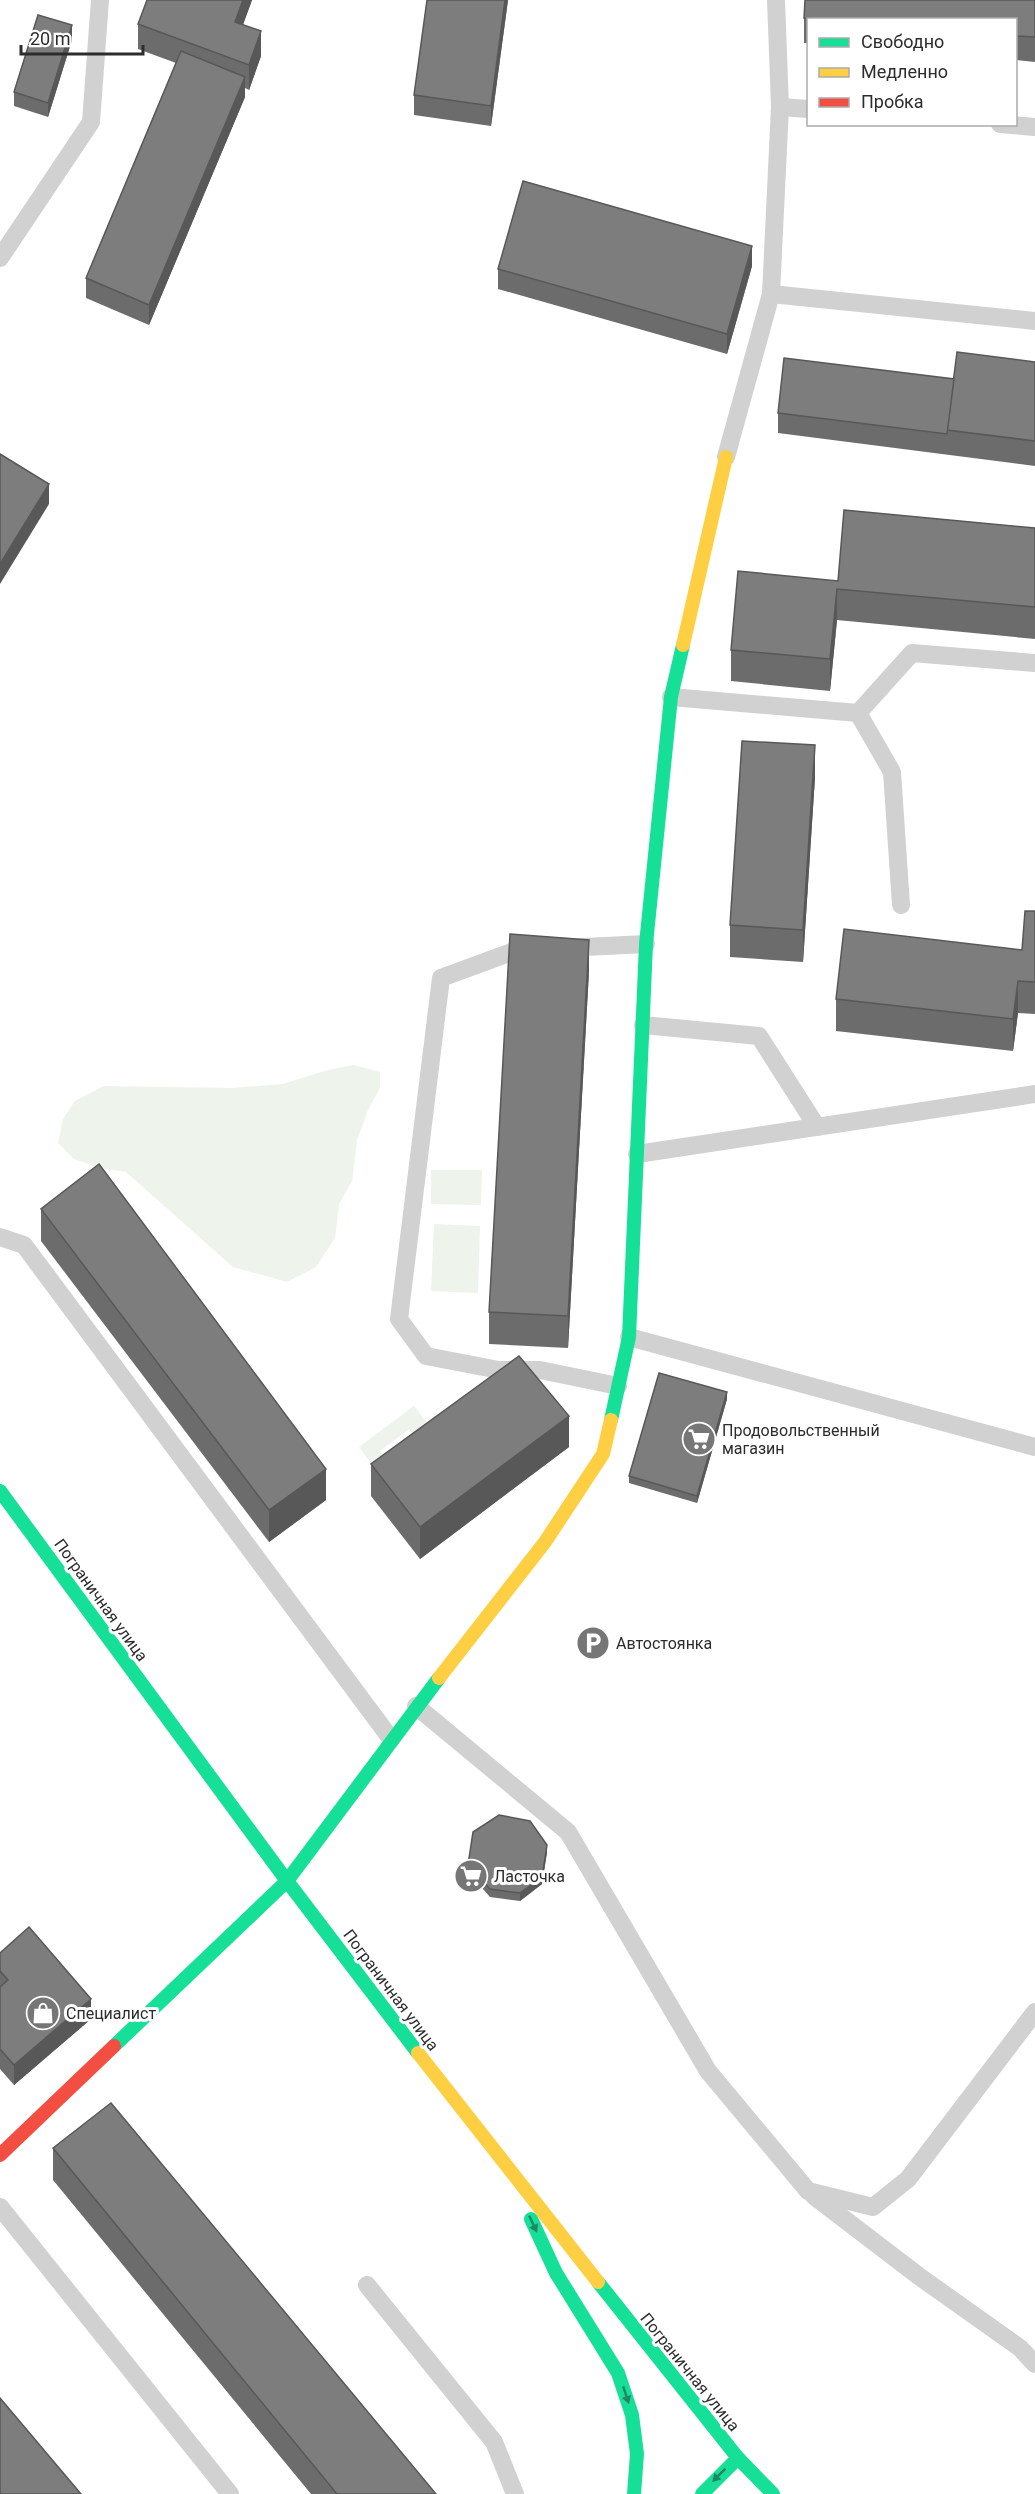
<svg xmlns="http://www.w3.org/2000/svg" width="1035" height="2494" font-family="Roboto,sans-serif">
  <rect width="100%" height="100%" fill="#fff"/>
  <g fill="#eef3eb">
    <polygon points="353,1065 380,1072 380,1088 368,1110 357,1140 352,1181 339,1204 335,1238 316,1267 287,1282 233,1267 126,1172 101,1168 74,1159 58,1143 63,1119 75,1101 104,1086 231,1088 283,1084 328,1070"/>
    <polygon points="431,1170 482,1170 481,1205 431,1204"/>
    <polygon points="434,1224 480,1226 478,1293 431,1291"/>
    <polygon points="414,1406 429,1426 415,1436 409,1429 380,1451 385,1459 374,1467 359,1447"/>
  </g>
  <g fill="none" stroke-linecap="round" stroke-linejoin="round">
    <g stroke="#d1d1d1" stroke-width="18">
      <polyline points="780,107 808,109"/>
      <polyline points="1000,124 1035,127"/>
      <polyline points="0,258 91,122 100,0"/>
      <polyline points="771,294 1035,321"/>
      <polyline points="726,457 771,294 780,107 776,0"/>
      <polyline points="671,697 858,713 912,653 1035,663"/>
      <polyline points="858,713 892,772 901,905"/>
      <polyline points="564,948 646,944"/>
      <polyline points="531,950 517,950 441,978 399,1319 426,1356 499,1370 540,1370 618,1386"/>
      <polyline points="643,1025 759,1036 817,1127"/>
      <polyline points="637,1154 1035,1094"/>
      <polyline points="0,1237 24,1245 391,1739"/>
      <polyline points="629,1337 1035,1447"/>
      <polyline points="416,1706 568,1832 708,2071 808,2191 873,2207 908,2179 1035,2012"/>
      <polyline points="814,2196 920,2277 1020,2348 1035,2364"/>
      <polyline points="0,2207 230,2494"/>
      <polyline points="367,2285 494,2442 515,2494"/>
    </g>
    <g stroke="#16e098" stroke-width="14">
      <polyline points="611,1420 629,1337 646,944 671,697 683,645"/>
      <polyline points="0,1491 287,1881 418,2053"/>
      <polyline points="114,2046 287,1881 439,1678"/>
      <polyline points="531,2219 556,2273 618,2373 632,2415 637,2454 634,2494"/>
      <polyline points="598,2282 738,2458 773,2494"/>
      <polyline points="702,2494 738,2458"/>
    </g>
    <g stroke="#ffcf43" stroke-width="14">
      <polyline points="683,645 726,457"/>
      <polyline points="439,1678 545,1542 603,1454 611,1420"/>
      <polyline points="418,2053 598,2282"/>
    </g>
    <polyline stroke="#f24e42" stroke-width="14" points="0,2155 114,2046"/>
  </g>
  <g fill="#6c6c6c">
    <polygon points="147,0 252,0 243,24 261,56 249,90 245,88 245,97 149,325 86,298 86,278 176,63 138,49 138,24"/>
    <polygon points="427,0 508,0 491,126 414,115 414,95"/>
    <polygon points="1035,0 1035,62 1016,60 1016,20 808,20 808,43 804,43 804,18"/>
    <polygon points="72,40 48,117 14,106 14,92"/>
    <polygon points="752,266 727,354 498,289 498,269"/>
    <polygon points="1035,362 1035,466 778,433 778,413"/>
    <polygon points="1035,528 1035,639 837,620 830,691 731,681 731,650 838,581"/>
    <polygon points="815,777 803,962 730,957 730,925"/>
    <polygon points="1035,911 1035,1014 1018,1013 1013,1051 836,1031 836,999 1022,950"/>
    <polygon points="589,971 568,1348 489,1344 489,1312"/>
    <polygon points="41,1209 326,1500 269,1542 41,1241"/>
    <polygon points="727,1399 697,1503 629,1483 629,1476"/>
    <polygon points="569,1447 420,1559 371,1496 371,1464"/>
    <polygon points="547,1852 542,1884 520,1901 490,1897 468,1872 468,1865"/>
    <polygon points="0,1953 91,2019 14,2085 0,2069"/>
    <polygon points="53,2148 436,2494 311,2494 53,2180"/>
  </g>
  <g fill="#585858">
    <polygon points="243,0 252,0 235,47 235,22"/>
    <polygon points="505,0 508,0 491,126 491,106"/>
    <polygon points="72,25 72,40 48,117 48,103"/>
    <polygon points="261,31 261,56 249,90 249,65"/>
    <polygon points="245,77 245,97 149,325 149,305"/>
    <polygon points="752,246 752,266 727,354 727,334"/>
    <polygon points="49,484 49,504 0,584 0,564"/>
    <polygon points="837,589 837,620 830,691 830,659"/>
    <polygon points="815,745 815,777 803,962 803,930"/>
    <polygon points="589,940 589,971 568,1348 568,1316"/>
    <polygon points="1018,981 1018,1013 1013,1051 1013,1019"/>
    <polygon points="727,1392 727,1399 697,1503 697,1496"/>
    <polygon points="569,1416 569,1447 420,1559 420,1527"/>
    <polygon points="326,1469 326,1500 269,1542 269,1510"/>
    <polygon points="547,1845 547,1852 542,1884 520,1901 520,1893"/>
    <polygon points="91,1999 91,2019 14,2085 14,2065"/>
  </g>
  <g fill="#7d7d7d" stroke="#585858" stroke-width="1.5">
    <polygon points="147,0 243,0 235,22 261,31 249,65 138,24"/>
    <polygon points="427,0 505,0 491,106 414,95"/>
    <polygon points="805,0 1035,0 1035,37 1016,36 1016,20 826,20 804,18"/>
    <polygon points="38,15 72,25 48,103 14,92"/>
    <polygon points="181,51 245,77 149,305 86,278"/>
    <polygon points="523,181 752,246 727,334 498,269"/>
    <polygon points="957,352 1035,362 1035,441 947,430"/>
    <polygon points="784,358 954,379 947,434 778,413"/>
    <polygon points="0,454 49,484 0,564"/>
    <polygon points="844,510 1035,528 1035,607 837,589 830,659 731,650 738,571 838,581"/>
    <polygon points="742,741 815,745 803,930 730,925"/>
    <polygon points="1025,911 1035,911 1035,982 1018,981 1013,1019 836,999 844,929 1022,950"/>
    <polygon points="510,934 589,940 568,1316 489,1312"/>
    <polygon points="99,1164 326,1469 269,1510 41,1209"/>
    <polygon points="519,1356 569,1416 420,1527 371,1464"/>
    <polygon points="659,1373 727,1392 697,1496 629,1476"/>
    <polygon points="499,1815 530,1821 547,1845 542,1877 520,1893 490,1889 468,1865 473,1832"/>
    <polygon points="29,1927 91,1999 14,2065 0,2049 0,1987 8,1980 0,1971 0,1953"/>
    <polygon points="111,2103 436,2494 337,2494 53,2148"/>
    <polygon points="0,2398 81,2494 0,2494"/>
  </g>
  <defs><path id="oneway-solid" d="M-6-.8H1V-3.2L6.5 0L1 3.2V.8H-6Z" transform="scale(1.5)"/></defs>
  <g fill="#218662">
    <use href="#oneway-solid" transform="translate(533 2224) rotate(65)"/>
    <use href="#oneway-solid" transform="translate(626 2395) rotate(72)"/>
    <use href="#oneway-solid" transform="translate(719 2475) rotate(135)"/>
  </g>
  <defs>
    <g id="supermarket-disc" transform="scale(1.725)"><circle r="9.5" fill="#767676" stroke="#fff"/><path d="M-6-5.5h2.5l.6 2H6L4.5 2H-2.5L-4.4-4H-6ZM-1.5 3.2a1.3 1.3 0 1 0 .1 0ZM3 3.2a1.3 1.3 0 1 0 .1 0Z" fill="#fff"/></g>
    <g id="parking-disc" transform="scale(1.725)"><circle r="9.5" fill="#767676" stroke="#fff"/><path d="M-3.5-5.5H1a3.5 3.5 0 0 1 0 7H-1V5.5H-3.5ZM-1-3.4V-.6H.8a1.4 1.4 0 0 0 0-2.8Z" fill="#fff"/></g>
    <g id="shop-disc" transform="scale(1.725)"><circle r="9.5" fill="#767676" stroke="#fff"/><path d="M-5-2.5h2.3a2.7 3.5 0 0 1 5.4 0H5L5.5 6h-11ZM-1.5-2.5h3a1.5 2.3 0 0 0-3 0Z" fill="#fff"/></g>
  </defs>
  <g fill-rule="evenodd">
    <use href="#supermarket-disc" x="699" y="1439"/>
    <use href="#parking-disc" x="593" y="1643"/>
    <use href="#supermarket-disc" x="471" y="1876"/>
    <use href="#shop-disc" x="43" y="2013"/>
  </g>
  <g text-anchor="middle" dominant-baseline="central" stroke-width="6" stroke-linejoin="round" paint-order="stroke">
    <g font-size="16" fill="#2c2c2c" stroke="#fff" text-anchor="start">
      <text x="722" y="1430">Продовольственный<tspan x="722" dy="18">магазин</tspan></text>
      <text x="616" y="1643">Автостоянка</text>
      <text x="494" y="1876">Ласточка</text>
      <text x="66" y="2013">Специалист</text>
    </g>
    <g font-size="16" fill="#2c2c2c" stroke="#fff">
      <text transform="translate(101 1600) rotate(54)">Пограничная улица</text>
      <text transform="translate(391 1990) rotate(53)">Пограничная улица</text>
      <text transform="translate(690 2372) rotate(51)">Пограничная улица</text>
    </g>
  </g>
  <rect x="807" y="18" width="210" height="108" fill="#ffffff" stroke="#ababab" stroke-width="1.5"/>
  <rect x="819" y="38" width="30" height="9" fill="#16e098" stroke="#ababab" stroke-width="1.5"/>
  <text x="861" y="48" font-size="18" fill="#2c2c2c">Свободно</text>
  <rect x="819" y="68" width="30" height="9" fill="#ffcf43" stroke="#ababab" stroke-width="1.5"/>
  <text x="861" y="78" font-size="18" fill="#2c2c2c">Медленно</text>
  <rect x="819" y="98" width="30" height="9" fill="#f24e42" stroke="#ababab" stroke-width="1.5"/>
  <text x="861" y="108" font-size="18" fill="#2c2c2c">Пробка</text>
  <path d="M21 45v9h122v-9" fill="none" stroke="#2c2c2c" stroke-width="3"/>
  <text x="30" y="45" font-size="18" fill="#2c2c2c" stroke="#ffffff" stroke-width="4.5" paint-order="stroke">20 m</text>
</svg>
